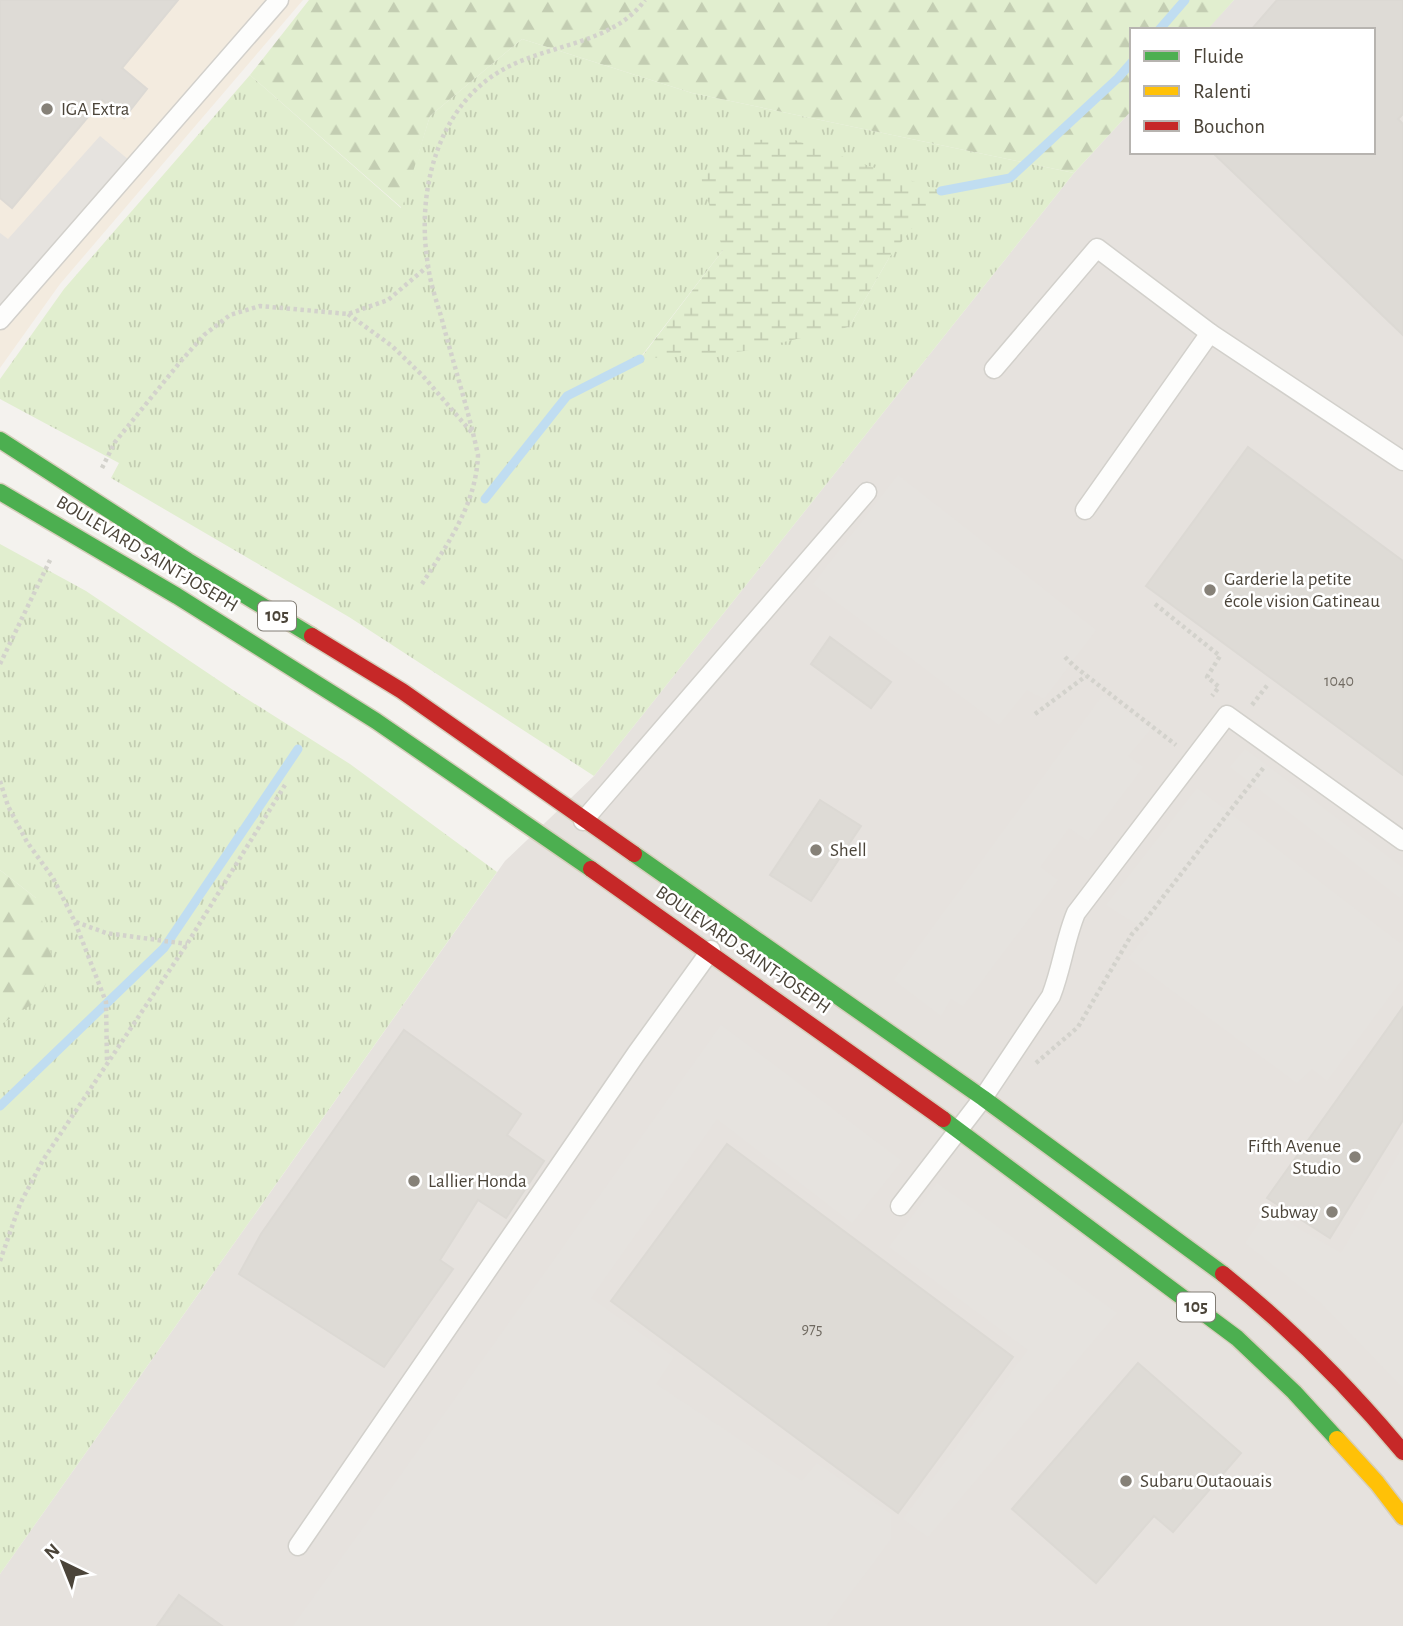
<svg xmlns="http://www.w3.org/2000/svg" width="1403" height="1626" font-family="'Alegreya Sans',sans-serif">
  <defs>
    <pattern id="grass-tufts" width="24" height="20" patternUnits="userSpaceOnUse" patternTransform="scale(1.75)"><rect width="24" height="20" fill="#e1eecf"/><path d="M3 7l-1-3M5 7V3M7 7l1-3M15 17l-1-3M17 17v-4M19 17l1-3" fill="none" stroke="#c3cdb2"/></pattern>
    <pattern id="forest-firs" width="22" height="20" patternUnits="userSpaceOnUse" patternTransform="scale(1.75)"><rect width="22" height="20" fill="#e1eecf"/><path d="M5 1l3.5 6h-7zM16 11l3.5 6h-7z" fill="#c3cdb2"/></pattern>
    <pattern id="wetland-marsh" width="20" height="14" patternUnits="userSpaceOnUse" patternTransform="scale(1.75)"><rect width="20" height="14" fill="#e1eecf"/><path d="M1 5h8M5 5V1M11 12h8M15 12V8" fill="none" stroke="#c3cdb2"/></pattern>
  </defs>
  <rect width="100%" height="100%" fill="#f4f2ee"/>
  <polygon fill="#f3ebdf" points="0,0 303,0 60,284 0,368"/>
  <polygon fill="#e6e2de" points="1234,0 1403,0 1403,1626 0,1626 0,1574 505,861 594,776 1074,173 1132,110 1132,152 1373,152 1373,30 1206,30"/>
  <g fill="url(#grass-tufts)" fill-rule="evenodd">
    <path d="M522,39L692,93L1074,173L594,776L349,617L111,478L119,463L0,399V379L64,289L250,75L401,208L430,116ZM723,250L889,258L849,327L640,358Z"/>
    <polygon points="0,544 86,591 236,692 350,764 497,872 0,1574 0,1023 3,1023 36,898 0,870"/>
  </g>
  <g fill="url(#forest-firs)">
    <polygon points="309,0 1234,0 1207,30 1132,30 1132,110 1074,173 692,93 522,39 430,116 402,208 250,75"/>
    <polygon points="0,870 36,898 52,957 42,998 3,1023 0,1023"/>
  </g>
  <polygon fill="url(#wetland-marsh)" points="792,139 941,191 889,258 849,327 745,351 640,359 723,250 701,178 750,140"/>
  <g fill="#e6e3df">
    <polygon points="100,136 135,165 0,320 0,233 8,239"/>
    <polygon points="898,475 1096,630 1044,699 1027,690 999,725 813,584"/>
    <polygon points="1103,695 1151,729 1128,756 1143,767 1088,841 1069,828 1040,867 1058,880 963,1006 951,999 941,1016 894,980"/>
    <polygon points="1245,749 1403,868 1403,893 1400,898 1230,767"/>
    <polygon points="1197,788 1400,943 1403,940 1403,978 1327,1081 1312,1069 1297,1083 1128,958 1149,932 1106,905"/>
    <polygon points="721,1025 902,1161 852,1223 717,1119 591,1298 674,1357 656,1384 802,1481 817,1463 891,1514 891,1539 826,1626 293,1626"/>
    <polygon points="1403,1146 1403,1388 1321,1303 1245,1243 1267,1210 1341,1253"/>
    <polygon points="937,1183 1117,1313 928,1537 903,1519 1028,1350 889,1247"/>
  </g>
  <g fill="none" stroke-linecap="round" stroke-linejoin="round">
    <g stroke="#c0ddf1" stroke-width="9">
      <polyline points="1159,30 1185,0"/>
      <polyline points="941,191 1010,178 1118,78 1132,62"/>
      <polyline points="485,499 567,396 640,359"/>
      <polyline points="0,1106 164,948 298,749"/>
    </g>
  </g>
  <g fill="#dedbd6" stroke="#dcd9d4" stroke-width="2">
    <polygon points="0,0 178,0 122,68 147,89 124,118 102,100 12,208 0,198"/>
    <polygon points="1277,0 1403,0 1403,114 1398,119 1403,124 1403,335 1212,152 1373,152 1373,30 1251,30"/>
    <polygon points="1248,447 1403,561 1403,775 1146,586"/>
    <polygon points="830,637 891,682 871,708 811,664"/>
    <polygon points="820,800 861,826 811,901 770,875"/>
    <polygon points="1403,1007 1403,1120 1330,1238 1267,1198"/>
    <polygon points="404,1030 521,1114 507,1135 544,1161 506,1218 478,1200 440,1260 453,1269 384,1367 239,1274 261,1234"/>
    <polygon points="727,1144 1013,1357 898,1513 611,1301"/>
    <polygon points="1138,1363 1241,1453 1173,1532 1154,1516 1096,1583 1012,1509"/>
    <polygon points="179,1595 222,1626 157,1626"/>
  </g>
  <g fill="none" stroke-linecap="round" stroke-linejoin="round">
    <g stroke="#d2d0cb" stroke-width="21">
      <g id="lane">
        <polyline points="0,320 279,0"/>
        <polyline points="994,369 1097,248 1210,333"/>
        <polyline points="1085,510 1210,333 1403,461"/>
        <polyline points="583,821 867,492"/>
        <path d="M900,1206L983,1098L1051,996C1062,968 1065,939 1076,913L1227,715L1403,841"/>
        <polyline points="298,1546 636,1054 711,950"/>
      </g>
    </g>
    <g stroke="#d6cebb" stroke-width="19">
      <g id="fast">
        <polyline points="0,440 188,561 312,636"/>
        <polyline points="0,492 177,596 376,721 591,869"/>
        <polyline points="634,854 983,1098 1223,1274"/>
        <polyline points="943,1119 1237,1338 1294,1392 1337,1439"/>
      </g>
    </g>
    <g stroke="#d6cebb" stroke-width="19">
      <polyline id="slow" points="1337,1439 1377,1483 1403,1517"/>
    </g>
    <g stroke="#d6cebb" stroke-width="19">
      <g id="jam">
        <polyline points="312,636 402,691 634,854"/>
        <polyline points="591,869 943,1119"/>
        <path d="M1223,1274C1289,1327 1349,1387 1403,1452"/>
      </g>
    </g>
    <g stroke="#d3d2cc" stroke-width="4.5" stroke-dasharray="3.5 3.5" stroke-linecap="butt">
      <polyline points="348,314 392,346 423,376 473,434"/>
      <polyline points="102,468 115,442 181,361 204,335 230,315 260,306 348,314 388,300 428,266"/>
      <path d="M422,584C448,543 476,505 478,455C468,408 453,363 441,316C436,300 430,282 428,265C416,194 436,106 504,69C549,44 613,44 645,0"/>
      <polyline points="1155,604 1220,656 1207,677 1219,687 1212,696"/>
      <polyline points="1065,657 1074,666 1176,745"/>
      <polyline points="0,664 51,558"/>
      <polyline points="1252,705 1269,683"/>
      <polyline points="1035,714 1086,676"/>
      <polyline points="0,781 8,806 27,842 53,878 75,922 106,1002 107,1063"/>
      <polyline points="76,922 106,933 187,944"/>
      <polyline points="1036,1063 1078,1027 1132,934 1146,919 1264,767"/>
      <polyline points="0,1261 20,1204 43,1160 187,944 285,785"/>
    </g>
    <use href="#lane" stroke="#fdfdfc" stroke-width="18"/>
    <use href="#fast" stroke="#4caf50" stroke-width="16"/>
    <use href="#slow" stroke="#ffc107" stroke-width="16"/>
    <use href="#jam" stroke="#c62828" stroke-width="16"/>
  </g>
  <g fill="#868178" stroke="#fff" stroke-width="2.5">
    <circle cx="47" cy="109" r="7"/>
    <circle cx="1210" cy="590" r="7"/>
    <circle cx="816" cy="850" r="7"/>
    <circle cx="1355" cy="1157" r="7"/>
    <circle cx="414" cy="1181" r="7"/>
    <circle cx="1332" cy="1212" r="7"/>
    <circle cx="1126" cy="1481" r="7"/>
  </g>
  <g text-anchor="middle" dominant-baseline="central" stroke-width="5" stroke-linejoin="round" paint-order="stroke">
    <g font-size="16" fill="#706a61">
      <text x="1339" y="681">1040</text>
      <text x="812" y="1329">975</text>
    </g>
    <g fill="#fff" stroke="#817c74" stroke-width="2">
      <rect x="258" y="601.5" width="38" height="29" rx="5"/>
      <rect x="1177" y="1292.5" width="38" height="29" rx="5"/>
    </g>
    <g font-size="18" font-weight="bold" fill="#4b4439">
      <text x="277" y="616">105</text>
      <text x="1196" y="1307">105</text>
    </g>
    <g font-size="19" fill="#4b4439" stroke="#fff" text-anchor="start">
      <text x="61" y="109">IGA Extra</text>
      <text x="1224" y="579">Garderie la petite<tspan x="1224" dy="22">école vision Gatineau</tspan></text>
      <text x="830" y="850">Shell</text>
      <text x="1341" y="1146" text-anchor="end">Fifth Avenue<tspan x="1341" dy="22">Studio</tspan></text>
      <text x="428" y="1181">Lallier Honda</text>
      <text x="1318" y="1212" text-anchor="end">Subway</text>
      <text x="1140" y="1481">Subaru Outaouais</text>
    </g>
    <g font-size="19" fill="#4b4439" stroke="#fff">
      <text transform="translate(147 554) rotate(31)">BOULEVARD SAINT-JOSEPH</text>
      <text transform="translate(743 950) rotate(35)">BOULEVARD SAINT-JOSEPH</text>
    </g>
  </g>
  <rect x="1130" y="28" width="245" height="126" fill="#ffffff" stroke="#b7b4b0" stroke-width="2"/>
  <rect x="1144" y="51" width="35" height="10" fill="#4caf50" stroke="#b7b4b0" stroke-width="2"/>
  <text x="1193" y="63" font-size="21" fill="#4b4439">Fluide</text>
  <rect x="1144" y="86" width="35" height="10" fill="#ffc107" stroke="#b7b4b0" stroke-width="2"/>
  <text x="1193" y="98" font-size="21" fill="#4b4439">Ralenti</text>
  <rect x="1144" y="121" width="35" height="10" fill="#c62828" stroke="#b7b4b0" stroke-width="2"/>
  <text x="1193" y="133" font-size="21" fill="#4b4439">Bouchon</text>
  <g transform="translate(63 1563) rotate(317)" stroke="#ffffff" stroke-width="5" paint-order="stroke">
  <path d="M0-5L12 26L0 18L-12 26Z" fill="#4b4439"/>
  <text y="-10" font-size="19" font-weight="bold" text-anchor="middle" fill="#4b4439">N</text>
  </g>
</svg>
